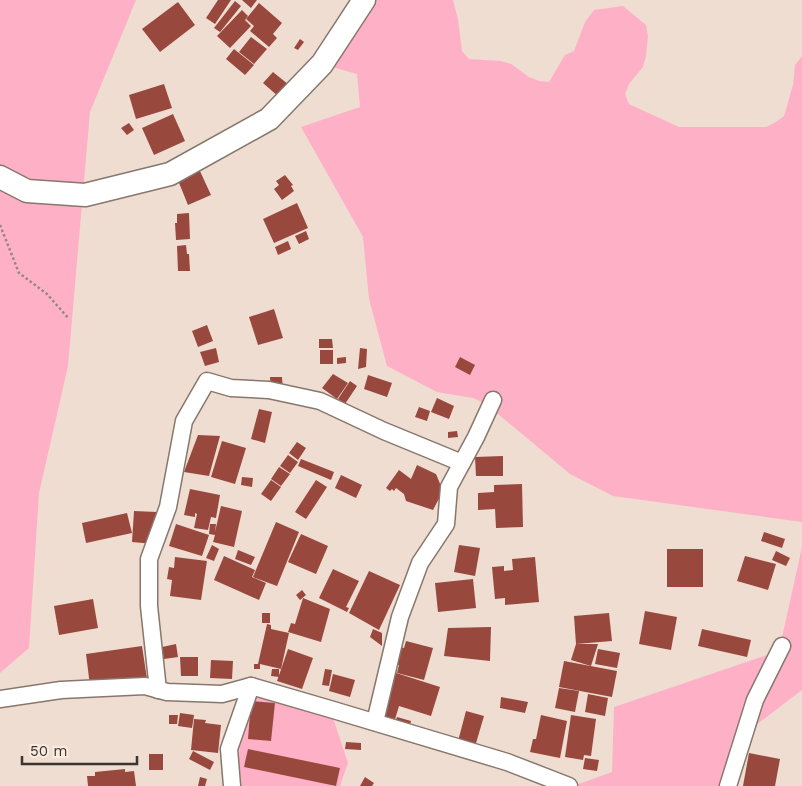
<svg xmlns="http://www.w3.org/2000/svg" width="802" height="786" font-family="'Work Sans',sans-serif">
  <rect width="100%" height="100%" fill="#efddd2"/>
  <g fill="#feb1c6">
    <polygon points="0,0 136,0 90,112 68,366 39,493 29,648 0,673"/>
    <polygon points="364,0 453,0 458,19 462,51 469,59 501,61 511,64 529,77 539,81 549,82 565,55 574,51 585,22 594,10 623,6 646,25 648,36 646,56 643,67 629,84 625,94 629,104 679,127 766,127 776,122 784,116 793,85 795,65 802,56 802,522 613,496 570,474 486,404 473,398 437,392 387,366 369,299 363,237 301,127 360,107 357,74 322,64"/>
    <polygon points="802,547 802,690 731,744 720,786 573,786 612,772 614,707 779,651"/>
    <polygon points="251,686 330,709 348,763 340,786 233,786"/>
  </g>
  <g fill="#99483e">
    <polygon points="218,0 231,0 215,24 206,18"/>
    <polygon points="242,0 257,0 251,8"/>
    <polygon points="235,1 241,6 220,32 214,28"/>
    <polygon points="178,2 195,25 160,52 142,29"/>
    <polygon points="259,3 282,23 273,34 277,38 269,47 250,31 254,26 246,19"/>
    <polygon points="242,10 248,16 245,20 251,26 230,48 217,36"/>
    <polygon points="251,37 267,49 254,64 239,52"/>
    <polygon points="300,39 304,42 298,50 294,48"/>
    <polygon points="234,49 254,65 245,75 226,59"/>
    <polygon points="273,72 289,85 279,97 263,83"/>
    <polygon points="164,84 172,108 136,119 129,95"/>
    <polygon points="173,114 185,141 154,155 142,128"/>
    <polygon points="129,123 134,130 127,135 121,128"/>
    <polygon points="199,169 211,195 188,205 177,178"/>
    <polygon points="285,175 293,185 291,186 294,191 282,200 274,189 279,185 276,181"/>
    <polygon points="297,203 308,228 274,243 263,219"/>
    <polygon points="189,213 190,239 176,240 175,223 177,223 177,214"/>
    <polygon points="306,231 309,239 299,244 295,236"/>
    <polygon points="288,241 291,249 278,255 275,247"/>
    <polygon points="186,245 187,254 189,254 190,271 178,271 177,246"/>
    <polygon points="274,309 283,338 258,345 249,317"/>
    <polygon points="207,325 213,341 198,347 192,331"/>
    <polygon points="319,339 332,339 333,348 319,348"/>
    <polygon points="216,348 219,362 205,366 200,352"/>
    <polygon points="360,348 367,349 366,367 358,369"/>
    <rect x="320" y="350" width="13" height="14"/>
    <polygon points="346,357 346,363 337,364 337,358"/>
    <polygon points="460,357 475,365 470,375 455,367"/>
    <polygon points="333,374 348,383 337,399 322,388"/>
    <polygon points="368,375 392,383 387,397 364,389"/>
    <polygon points="270,377 282,377 283,391 271,392"/>
    <polygon points="350,381 357,386 345,404 338,399"/>
    <polygon points="437,398 454,406 449,419 431,412"/>
    <polygon points="419,407 430,411 427,421 415,417"/>
    <polygon points="259,409 272,412 265,443 251,439"/>
    <polygon points="457,431 458,437 448,438 448,432"/>
    <polygon points="198,435 220,436 209,476 184,472"/>
    <polygon points="222,441 246,448 235,484 211,477"/>
    <polygon points="297,442 306,448 298,460 289,453"/>
    <polygon points="288,455 298,462 290,473 280,466"/>
    <polygon points="503,456 503,476 476,476 475,457"/>
    <polygon points="301,459 334,472 331,480 298,466"/>
    <polygon points="417,465 436,474 443,491 433,510 406,501 404,494 396,488 394,491 392,489 390,491 386,488 399,470 411,479"/>
    <polygon points="279,467 290,474 281,486 271,479"/>
    <polygon points="341,475 362,485 356,498 335,488"/>
    <polygon points="242,477 253,478 252,487 241,485"/>
    <polygon points="271,480 281,487 271,501 261,494"/>
    <polygon points="316,480 327,487 306,519 295,512"/>
    <polygon points="522,484 523,527 496,528 495,509 478,510 478,493 494,492 494,485"/>
    <polygon points="190,489 220,495 216,518 211,517 208,530 194,528 197,514 195,513 195,517 184,515"/>
    <polygon points="221,506 242,511 234,547 213,542 215,535 209,534 210,524 216,524 215,532"/>
    <polygon points="134,511 157,512 154,544 132,542"/>
    <polygon points="127,513 132,533 86,543 82,523"/>
    <polygon points="276,522 299,532 277,586 253,577"/>
    <polygon points="176,524 209,535 202,556 169,546"/>
    <polygon points="764,532 785,539 782,548 761,541"/>
    <polygon points="301,534 328,546 316,574 288,562"/>
    <polygon points="212,545 219,549 214,561 206,558"/>
    <polygon points="459,545 480,548 475,576 454,572"/>
    <rect x="667" y="549" width="36" height="38"/>
    <polygon points="238,550 255,557 251,565 235,559"/>
    <polygon points="776,551 790,558 786,566 772,560"/>
    <polygon points="224,556 255,570 252,577 266,583 259,600 214,580"/>
    <polygon points="745,556 776,564 768,590 737,581"/>
    <polygon points="175,557 207,561 201,600 170,596 172,580 167,579 169,567 174,568"/>
    <polygon points="535,557 539,602 505,605 505,598 495,599 492,567 504,566 504,571 513,570 512,559"/>
    <polygon points="333,569 359,581 346,607 349,608 347,612 319,598"/>
    <polygon points="369,571 400,585 379,630 349,613"/>
    <polygon points="473,579 476,608 438,612 435,583"/>
    <polygon points="302,590 306,595 300,600 296,595"/>
    <polygon points="303,598 330,609 321,642 288,632 291,623 295,624"/>
    <polygon points="93,599 98,628 59,635 54,606"/>
    <polygon points="645,611 677,617 671,650 639,644"/>
    <rect x="262" y="613" width="8" height="10"/>
    <polygon points="609,613 612,641 576,644 574,616"/>
    <polygon points="267,624 271,625 271,629 289,633 281,669 260,664 260,669 254,669 254,664 258,664"/>
    <polygon points="491,627 490,661 444,656 448,628"/>
    <polygon points="373,629 382,633 382,646 370,637"/>
    <polygon points="702,629 751,640 747,657 698,646"/>
    <polygon points="406,641 433,648 424,680 397,673 399,665 395,664 400,647 404,648"/>
    <polygon points="176,644 178,657 164,659 162,647"/>
    <polygon points="576,644 598,644 591,666 571,660"/>
    <polygon points="142,646 147,679 90,686 86,654"/>
    <polygon points="288,649 313,658 302,689 277,681"/>
    <polygon points="598,649 620,653 617,668 595,664"/>
    <polygon points="180,657 198,657 198,676 181,676"/>
    <polygon points="211,660 233,661 232,679 210,678"/>
    <polygon points="564,661 617,671 612,697 559,687"/>
    <polygon points="272,669 279,669 279,677 271,676"/>
    <polygon points="325,669 332,670 329,686 322,685"/>
    <polygon points="393,672 440,687 431,716 399,706 393,726 377,721"/>
    <polygon points="333,674 355,680 350,697 329,691"/>
    <polygon points="559,688 579,691 575,712 555,708"/>
    <polygon points="588,694 608,698 605,716 585,712"/>
    <polygon points="501,697 528,702 525,713 500,708"/>
    <polygon points="251,701 275,703 271,741 248,739"/>
    <polygon points="466,711 484,716 474,750 457,745"/>
    <polygon points="180,713 194,715 192,728 178,726"/>
    <polygon points="169,715 178,715 177,724 169,724"/>
    <polygon points="541,715 567,721 560,758 530,752 533,739 536,739"/>
    <polygon points="571,715 596,719 591,756 584,755 583,760 565,757"/>
    <polygon points="397,717 411,721 409,730 394,725"/>
    <polygon points="194,719 206,720 205,723 221,725 218,753 191,750"/>
    <polygon points="346,742 361,743 361,750 345,749"/>
    <polygon points="248,749 340,768 336,786 244,767"/>
    <polygon points="193,751 214,762 210,770 189,759"/>
    <polygon points="749,753 780,759 775,786 743,786"/>
    <rect x="149" y="754" width="14" height="16"/>
    <polygon points="585,758 599,760 597,771 583,769"/>
    <polygon points="125,769 125,772 134,771 136,786 88,786 87,776 95,776 95,772"/>
    <polygon points="200,777 207,779 205,786 198,786"/>
    <polygon points="365,777 374,783 372,786 360,786"/>
  </g>
  <g fill="none" stroke-linecap="round" stroke-linejoin="round">
    <g stroke="#87776c" stroke-width="19">
      <g id="street">
        <polyline points="158,690 149,606 149,559 168,507 184,421 207,381 231,388 269,390 320,401 384,431 462,463"/>
        <polyline points="0,699 61,690 145,686 167,692 222,694 251,686 330,709 507,762 569,786"/>
        <polyline points="375,722 400,617 420,563 446,524 449,487 476,437 493,400"/>
        <polyline points="232,786 229,749 251,686"/>
        <polyline points="728,786 755,700 782,646"/>
      </g>
    </g>
    <g stroke="#87776c" stroke-width="25">
      <polyline id="secondary" points="0,177 27,191 85,195 170,174 269,119 322,64 364,0"/>
    </g>
    <polyline stroke="#948880" stroke-width="2.5" stroke-dasharray="2.5 2.5" stroke-linecap="butt" points="0,225 19,273 47,294 69,319"/>
    <use href="#street" stroke="#fff" stroke-width="16"/>
    <use href="#secondary" stroke="#fff" stroke-width="22"/>
  </g>
  <path d="M22 756v8h115v-8" fill="none" stroke="#3b3530" stroke-width="2.5"/>
  <text x="30" y="756" font-size="15" fill="#3b3530" stroke="#fcebdf" stroke-width="4" paint-order="stroke">50 m</text>
</svg>
